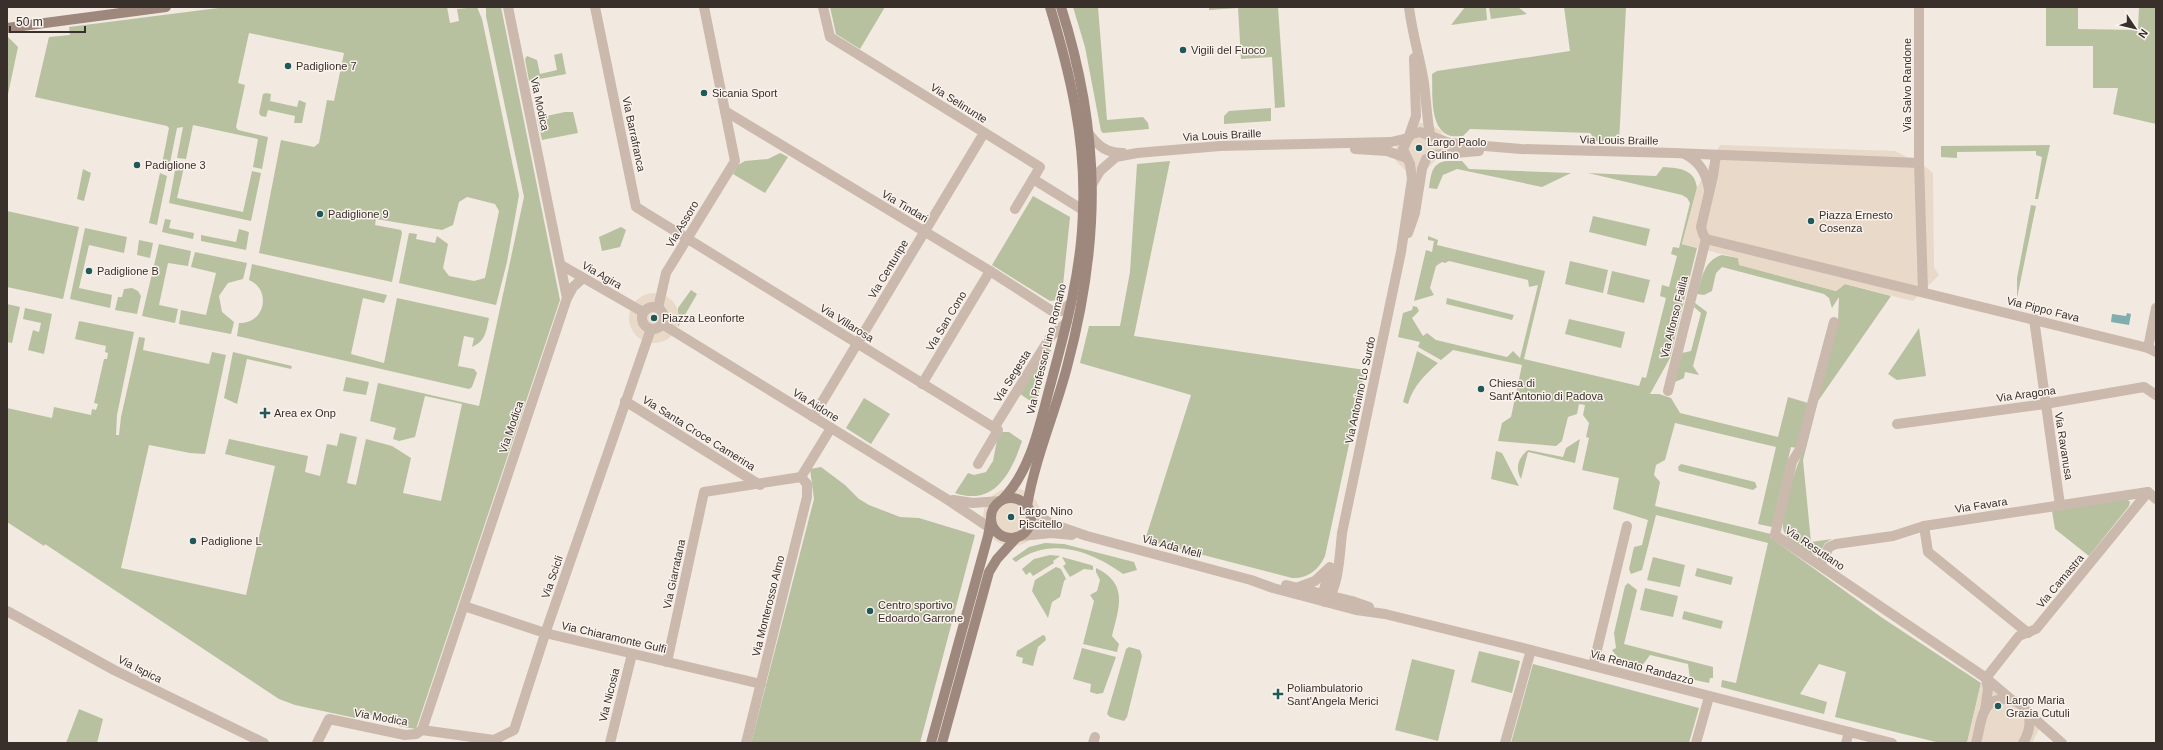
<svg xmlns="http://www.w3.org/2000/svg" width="2163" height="750" font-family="Arial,sans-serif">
  <rect width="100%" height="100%" fill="#f2e9e0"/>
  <g fill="#b7c1a0">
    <polygon points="226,7 447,7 450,23 459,21 457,9 477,7 482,19 519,195 507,262 496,305 399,283 409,233 417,234 416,239 435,243 437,236 448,244 443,268 449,276 474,281 485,278 499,211 495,204 467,197 459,202 453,225 442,230 376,219 375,225 401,230 402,233 392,282 259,253 281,140 314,147 319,143 327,100 334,101 344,53 249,33 238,83 245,85 236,127 238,130 268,137 262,169 253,167 258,139 193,125 186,159 177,158 183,127 177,128 169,168 161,169 169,128 167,126 35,97 49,37 70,35 69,27"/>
    <polygon points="486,7 501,7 560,300 416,729 398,726 400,720 357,712 355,718 295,705 279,699 45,544 44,546 7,522 7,408 52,418 54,407 91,415 92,409 96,410 98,404 94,403 104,359 107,359 108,353 105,352 106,346 75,339 79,321 134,332 117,415 116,435 119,435 121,417 139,337 145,338 143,350 209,364 212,352 226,355 205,454 190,453 149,445 121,568 246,595 275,466 225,454 229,439 308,456 305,472 320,476 327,444 337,446 340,433 357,437 347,483 356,485 366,439 392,446 411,458 403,493 441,501 462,404 425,396 415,437 399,441 393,439 396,428 370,421 378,383 479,406 524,197 486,16"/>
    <polygon points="830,7 885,7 860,49 836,34"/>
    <polygon points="1073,7 1098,7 1107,120 1143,117 1148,123 1149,129 1103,133 1101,131 1085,47"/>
    <polygon points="1209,7 1278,7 1285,107 1275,108 1272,57 1241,59 1238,8 1209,10"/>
    <polygon points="1465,7 1486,7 1487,20 1451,25"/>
    <polygon points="1489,7 1518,7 1527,14 1491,19"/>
    <path d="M1564,7H1626L1619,142L1596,141L1590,133L1470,129L1463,136C1458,136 1452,137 1448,135C1429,127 1433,91 1432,74L1437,71L1570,51Z"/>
    <polygon points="2046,7 2078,7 2078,29 2138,30 2139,7 2156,7 2156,124 2113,114 2118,88 2093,88 2093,46 2046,46"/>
    <polygon points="7,36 18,47 7,99"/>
    <polygon points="562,53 566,74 529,81 525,59 527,56 537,60 540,74 557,70 554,55"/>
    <polygon points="266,93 271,94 270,101 297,107 299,100 306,103 302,123 294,123 295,116 268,110 266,117 261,116 259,113 263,94"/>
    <polygon points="1271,108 1271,121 1224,124 1224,116 1229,111"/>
    <polygon points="565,112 573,112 578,133 542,140 537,118"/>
    <polygon points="2050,145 2038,199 2035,199 2042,157 2036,155 2036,151 1957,152 1957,158 1941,157 1941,146"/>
    <polygon points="780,153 788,157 765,193 733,174 738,165 745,161 768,159"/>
    <path d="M1170,161L1134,336L1365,370L1325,556C1319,570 1307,579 1292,578L1145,540L1191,395L1080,363L1089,326H1120L1130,272L1137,164Z"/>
    <path d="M1446,161H1462L1469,169L1571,173L1542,187L1457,169L1443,175L1437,189L1429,188C1431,176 1431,163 1446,161Z"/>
    <polygon points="176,165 184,167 177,198 243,212 252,171 261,173 251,221 169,203"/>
    <path d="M1663,167C1679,168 1695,169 1697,188L1682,244L1697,248L1670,358L1650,394H1659L1671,398L1680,413L1778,437L1788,397L1808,403L1797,448L1791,447L1772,527L1758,524L1776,447L1675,423L1665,460L1656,465L1654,475L1660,482L1655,506L1771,534L1770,537L1881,617L1981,683L1967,743H1940L1835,717L1846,672L1819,664L1800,694L1827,702L1824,714L1721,687L1722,680L1736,683L1768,543L1656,515L1642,570L1631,574L1629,569L1634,547L1642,545L1648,520L1613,509L1619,478L1582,470L1589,438L1586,437L1589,423L1583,415L1585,405L1579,404L1577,414L1568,417L1562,441L1556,446L1498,441L1502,423L1511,417L1522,365L1453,350L1441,360L1418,347L1420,342L1398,337L1403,313L1412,310L1413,306L1417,307L1419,311L1412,318L1423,336L1427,333L1436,340L1507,357L1513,351L1520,358L1538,285L1529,287L1528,280L1449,261L1445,263L1442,262L1436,266L1430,288L1434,295L1414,301L1426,250L1432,252L1434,241L1428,240V236L1438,240L1437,245L1545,271L1524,359L1639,386L1642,377L1646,378L1666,298L1660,296L1662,285L1669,287L1677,256L1671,254L1673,247L1679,248L1690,203L1687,198L1682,195L1588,173L1656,176Z"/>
    <polygon points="83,169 91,173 84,201 77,199"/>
    <polygon points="160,173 167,176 157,225 149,223"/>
    <polygon points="1033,196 1070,217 1062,295 1057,300 1050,301 992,265"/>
    <polygon points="2031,205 2036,206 2017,298 2017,278"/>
    <polygon points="7,211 79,227 63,299 7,287"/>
    <polygon points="1593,216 1650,229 1646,246 1589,232"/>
    <polygon points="165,219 171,220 169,228 194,233 193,239 162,232"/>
    <polygon points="621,227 626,230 620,247 602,251 599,237"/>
    <polygon points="85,228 127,237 124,253 89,245 79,288 112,295 110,308 70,299"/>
    <polygon points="239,229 249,232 246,250 201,241 201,235 236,242"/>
    <polygon points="139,240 153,243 150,258 137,255"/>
    <polygon points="159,244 191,251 188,266 168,263 159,305 178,309 175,323 142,316"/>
    <polygon points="195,252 247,263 243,279 228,283 219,296 222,312 234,322 231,334 179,324 181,310 206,315 216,273 191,267"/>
    <path d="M1722,255L1738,258L1740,265L1836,291L1845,284L1891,296L1818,401L1803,460L1811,542L1832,539L1825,543L1819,555C1811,555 1806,551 1800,547C1794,542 1787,539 1784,532C1778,516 1797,465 1804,449L1838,321L1839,297L1832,308L1829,298L1824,294L1722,267L1716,273L1712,291L1704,295L1697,294C1702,278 1704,260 1722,255Z"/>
    <polygon points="1570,261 1608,270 1603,293 1565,284"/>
    <path d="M252,264L387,295L384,303L363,298L351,354L384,363L397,298L489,318C486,331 486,341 472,347L474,338L464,336L458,366L474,369L477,373L472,387L469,389L237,336L239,323C265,324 272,290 249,280Z"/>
    <polygon points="1612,271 1650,280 1644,303 1607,294"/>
    <polygon points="132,288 138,291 141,296 137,314 115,310 118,297 122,297 124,289"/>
    <polygon points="691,290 697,294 678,327 678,308"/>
    <polygon points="1447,298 1514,315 1512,320 1446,304"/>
    <polygon points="1695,303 1707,312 1693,366 1699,375 1685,372 1684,378 1675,382 1682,353 1691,351 1701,313 1694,307"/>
    <polygon points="7,304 20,307 12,343 7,342"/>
    <polygon points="25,308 52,314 44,354 28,350 33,330 39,332 41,323 23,319"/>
    <polygon points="1569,319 1625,332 1621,348 1565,334"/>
    <polygon points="1919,328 1926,376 1897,380 1888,374"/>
    <polygon points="1048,349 1051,350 1035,404 1020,394"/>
    <path d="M1417,351L1438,363C1425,375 1413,386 1408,404L1403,402Z"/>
    <polygon points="233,352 292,366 291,369 247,359 237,404 224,398"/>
    <polygon points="346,377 369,382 366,395 343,391"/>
    <polygon points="864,398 890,414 871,444 846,428"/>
    <path d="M1002,432H1009L1022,441C1012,471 995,507 955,493L968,473L974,475L986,472L993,461L998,435Z"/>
    <path d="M1580,439L1575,463L1528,452L1521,479C1515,468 1518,458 1528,450L1563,457L1566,448Z"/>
    <polygon points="1496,451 1502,453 1519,486 1491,479"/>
    <polygon points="1681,464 1755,482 1757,487 1753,490 1679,471 1678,467"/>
    <polygon points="821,467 845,485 859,499 869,505 900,517 919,518 975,535 920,743 751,743 814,499 810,469"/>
    <polygon points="2127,499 2130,502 2129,506 2089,556 2055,529 2052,511"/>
    <path d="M1045,543L1064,544L1134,562L1137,570L1123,574C1091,551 1050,536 1016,562L1012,559L1029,547Z"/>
    <polygon points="1050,555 1060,556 1053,561 1054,563 1033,576 1030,572 1026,575 1022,569 1034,559"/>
    <polygon points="1062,557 1091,565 1093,566 1093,570 1084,569 1070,577 1063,566 1066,564"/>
    <polygon points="1653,557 1685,565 1680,587 1647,580"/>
    <polygon points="1056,567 1061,569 1066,579 1064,581 1060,597 1052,602 1048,618 1032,591 1035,580"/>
    <path d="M1096,568C1129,584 1119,607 1112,636L1119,644L1117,652L1083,644L1094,601L1090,595L1097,591L1100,580L1096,572Z"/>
    <polygon points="1697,568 1733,577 1731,585 1695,576"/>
    <path d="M1628,583L1637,590L1624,644L1713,667V678H1710L1709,683L1690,679L1688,664L1650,655L1641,667C1628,663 1620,662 1612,650L1616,648L1614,633L1625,586Z"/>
    <polygon points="1645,588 1678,596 1673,617 1640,610"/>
    <polygon points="1684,611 1723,621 1721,629 1682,619"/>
    <polygon points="1043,635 1045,636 1046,640 1038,647 1033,666 1022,663 1023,658 1016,656 1017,651"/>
    <polygon points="1129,647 1140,650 1142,656 1127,717 1124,721 1110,717 1107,714 1126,649"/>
    <polygon points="1082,648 1116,657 1103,693 1097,694 1090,692 1091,684 1073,679"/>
    <polygon points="1479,651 1520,661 1512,693 1471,682"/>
    <polygon points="1412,659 1455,670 1438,741 1395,730"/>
    <polygon points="1533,664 1699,708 1689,743 1511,743"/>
    <polygon points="79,709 103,719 97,743 66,743"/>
  </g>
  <g fill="#e9d9c8">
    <polygon points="1420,123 1428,123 1441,131 1444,142 1442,153 1429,167 1418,171 1405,170 1396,161 1396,145 1416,125"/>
    <polygon points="1720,145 1895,151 1927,168 1933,173 1934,267 1939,275 1913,301 1845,284 1836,291 1739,265 1738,258 1682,244 1697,188"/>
    <circle cx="654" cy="318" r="25"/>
    <circle cx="1012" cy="517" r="29"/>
    <polygon points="1986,678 2042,724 2032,743 1967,743 1981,683"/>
  </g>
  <polygon fill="#80aeae" points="2127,313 2131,314 2129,325 2111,322 2112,314 2126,316"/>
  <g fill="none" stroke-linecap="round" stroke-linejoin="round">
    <g stroke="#cab9ac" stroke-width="10">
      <polyline points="595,7 636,207 998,430 978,464"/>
      <polyline points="823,7 830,37 1040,167 1033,179 1083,210"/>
      <path d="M1409,7C1412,33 1420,58 1424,83C1426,100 1427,118 1430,135"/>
      <polyline points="1919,7 1919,163 1923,291"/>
      <polyline points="725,111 990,271 1052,311 1061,311 1071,303"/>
      <path d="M1089,134C1099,147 1107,153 1123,153"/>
      <polyline points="1409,136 1416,116 1414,58"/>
      <polyline points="1355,149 1387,151 1407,158"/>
      <path d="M1685,154C1700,162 1706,173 1709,189"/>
      <polyline points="1431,155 1479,151"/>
      <polyline points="1716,155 1713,176 1701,227 1703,234 1706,239 2148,348 2156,352"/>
      <polyline points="1093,183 1100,171 1116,157 1137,153 1220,146 1391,142 1408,138"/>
      <polyline points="1015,209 1033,179"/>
      <polyline points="1408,233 1415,213 1422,169 1426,159"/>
      <polyline points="561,265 643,312"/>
      <polyline points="567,298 573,287 583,278"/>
      <circle cx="653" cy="318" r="11"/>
      <polyline points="658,308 666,273 735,161 704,7"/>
      <polyline points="2034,319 2060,505"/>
      <polyline points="1834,322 1800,449 1792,462 1775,535 1986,678 2012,700"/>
      <polyline points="662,324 945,498 996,532"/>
      <polyline points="2148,348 2156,308"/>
      <polyline points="922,384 990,271"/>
      <polyline points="1668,391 1706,239"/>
      <polyline points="625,401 760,485"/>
      <polyline points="813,417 984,133"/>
      <polyline points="1897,424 2045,404 2144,387 2156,395"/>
      <polyline points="994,428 1051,336 1067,322"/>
      <polyline points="801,477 831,428"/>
      <polyline points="953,500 973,503 1000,501"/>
      <polyline points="1030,511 1052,524 1087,536 1251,580 1273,588 1356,610 1385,614 1531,650 1892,743"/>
      <polyline points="1924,526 1928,552 2028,633"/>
      <polyline points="1020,536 1052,533 1072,535"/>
      <polyline points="1820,565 1829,547 1836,544 1893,536 1924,526 2148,492 2156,499"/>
      <path d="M1330,567L1323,593L1325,602C1339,591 1340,550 1342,533L1401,252L1412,179L1410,164L1403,149L1408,138L1412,134L1420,132L1449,143L1521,149L1674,153L1919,163"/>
      <polyline points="1286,585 1352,601 1369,607"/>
      <polyline points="1299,587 1315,581 1329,568"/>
      <polyline points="464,606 545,633 761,684"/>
      <polyline points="7,611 114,670 264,743"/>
      <polyline points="667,662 704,492 801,477"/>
      <polyline points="1593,666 1627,526"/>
      <polyline points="1986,678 2019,636 2036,629 2148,492"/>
      <polyline points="1985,710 1988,689 1986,678"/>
      <polyline points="2028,713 2062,743"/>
      <polyline points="422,730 494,740 514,730 547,628 651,329"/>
      <polyline points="317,743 329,719 405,735 416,734 422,730 567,298 508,7"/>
      <polyline points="610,743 632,654"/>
      <polyline points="746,743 807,497 807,484 801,477"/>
      <polyline points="1093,743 1095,737"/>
      <polyline points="1505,743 1531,650"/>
      <polyline points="1696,743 1709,697"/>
      <polyline points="1846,743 1849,732"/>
      <path d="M1976,743C1979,733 1980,719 1985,710C1997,686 2047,703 2023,743"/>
    </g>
    <g stroke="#9e887d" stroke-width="10">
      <polyline points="7,28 166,7"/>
      <circle cx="1011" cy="518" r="20"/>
      <path d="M1002,500C1030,472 1039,428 1049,390C1065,331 1082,271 1083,209C1086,140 1070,73 1050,7"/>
      <path d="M1027,506C1035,458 1055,413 1067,367C1101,240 1101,133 1061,7"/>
      <polyline points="931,743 988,536 991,519"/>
      <polyline points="942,743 989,572 997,559 1017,537"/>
    </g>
  </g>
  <g fill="#215859" stroke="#faf3ed" stroke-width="1.5">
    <circle cx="1183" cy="50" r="4"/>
    <circle cx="288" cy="66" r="4"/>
    <circle cx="704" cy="93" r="4"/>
    <circle cx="1419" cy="148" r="4"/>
    <circle cx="137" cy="165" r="4"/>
    <circle cx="320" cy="214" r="4"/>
    <circle cx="1811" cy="221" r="4"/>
    <circle cx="89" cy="271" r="4"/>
    <circle cx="654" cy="318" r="4"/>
    <circle cx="1481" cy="389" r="4"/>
    <path d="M263 407h4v4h4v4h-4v4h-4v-4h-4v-4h4z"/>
    <circle cx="1011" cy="517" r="4"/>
    <circle cx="193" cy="541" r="4"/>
    <circle cx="870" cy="611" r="4"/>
    <path d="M1276 688h4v4h4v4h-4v4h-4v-4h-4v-4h4z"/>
    <circle cx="1998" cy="706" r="4"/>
  </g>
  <g text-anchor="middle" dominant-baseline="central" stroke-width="3" stroke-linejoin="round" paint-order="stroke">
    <g font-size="11" fill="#392f2b" stroke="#faf3ed" text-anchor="start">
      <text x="1191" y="50">Vigili del Fuoco</text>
      <text x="296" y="66">Padiglione 7</text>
      <text x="712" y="93">Sicania Sport</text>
      <text x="1427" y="142">Largo Paolo<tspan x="1427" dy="13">Gulino</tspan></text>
      <text x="145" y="165">Padiglione 3</text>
      <text x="328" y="214">Padiglione 9</text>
      <text x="1819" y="215">Piazza Ernesto<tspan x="1819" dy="13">Cosenza</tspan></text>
      <text x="97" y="271">Padiglione B</text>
      <text x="662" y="318">Piazza Leonforte</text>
      <text x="1489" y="383">Chiesa di<tspan x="1489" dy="13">Sant'Antonio di Padova</tspan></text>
      <text x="274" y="413">Area ex Onp</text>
      <text x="1019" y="511">Largo Nino<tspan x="1019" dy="13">Piscitello</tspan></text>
      <text x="201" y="541">Padiglione L</text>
      <text x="878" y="605">Centro sportivo<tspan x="878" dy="13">Edoardo Garrone</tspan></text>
      <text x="1287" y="688">Poliambulatorio<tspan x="1287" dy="13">Sant'Angela Merici</tspan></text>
      <text x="2006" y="700">Largo Maria<tspan x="2006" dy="13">Grazia Cutuli</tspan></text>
    </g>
    <g font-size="11" fill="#392f2b" stroke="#faf3ed">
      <text transform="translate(1907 85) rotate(-90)">Via Salvo Randone</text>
      <text transform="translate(959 103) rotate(32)">Via Selinunte</text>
      <text transform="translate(540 104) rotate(78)">Via Modica</text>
      <text transform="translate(634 134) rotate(78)">Via Barrafranca</text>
      <text transform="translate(1222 135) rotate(-3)">Via Louis Braille</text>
      <text transform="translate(1619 140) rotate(1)">Via Louis Braille</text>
      <text transform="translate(905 206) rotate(31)">Via Tindari</text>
      <text transform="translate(682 224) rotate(-59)">Via Assoro</text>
      <text transform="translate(888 269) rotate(-59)">Via Centuripe</text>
      <text transform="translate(602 275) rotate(30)">Via Agira</text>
      <text transform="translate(2043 309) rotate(14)">Via Pippo Fava</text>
      <text transform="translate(1674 317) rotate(-76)">Via Alfonso Failla</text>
      <text transform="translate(946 321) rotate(-59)">Via San Cono</text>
      <text transform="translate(847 323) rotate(32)">Via Villarosa</text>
      <text transform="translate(1046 349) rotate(-76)">Via Professor Lino Romano</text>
      <text transform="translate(1012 376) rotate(-58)">Via Segesta</text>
      <text transform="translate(1360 390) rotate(-78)">Via Antonino Lo Surdo</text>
      <text transform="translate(2026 394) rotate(-8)">Via Aragona</text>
      <text transform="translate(816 405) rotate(32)">Via Aidone</text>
      <text transform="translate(511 427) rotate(-71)">Via Modica</text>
      <text transform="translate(699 433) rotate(32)">Via Santa Croce Camerina</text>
      <text transform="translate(2064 446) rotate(81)">Via Ravanusa</text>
      <text transform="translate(1981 505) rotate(-9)">Via Favara</text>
      <text transform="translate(1172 546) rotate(15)">Via Ada Meli</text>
      <text transform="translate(1815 548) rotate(34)">Via Resuttano</text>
      <text transform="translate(674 574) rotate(-78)">Via Giarratana</text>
      <text transform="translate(552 577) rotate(-71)">Via Scicli</text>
      <text transform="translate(2060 581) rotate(-50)">Via Camastra</text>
      <text transform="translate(768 606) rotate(-76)">Via Monterosso Almo</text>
      <text transform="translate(614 637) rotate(13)">Via Chiaramonte Gulfi</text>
      <text transform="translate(1642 667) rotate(15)">Via Renato Randazzo</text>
      <text transform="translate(140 669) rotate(27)">Via Ispica</text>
      <text transform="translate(609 695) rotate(-76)">Via Nicosia</text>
      <text transform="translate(381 717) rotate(10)">Via Modica</text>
    </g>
  </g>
  <rect width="2163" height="750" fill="none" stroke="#392f2b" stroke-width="16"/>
  <g transform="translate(2135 28) rotate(125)" stroke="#faf3ed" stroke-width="3" paint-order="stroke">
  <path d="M0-3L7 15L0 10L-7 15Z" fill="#392f2b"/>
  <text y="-6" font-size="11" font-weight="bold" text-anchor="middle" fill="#392f2b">N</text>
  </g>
  <path d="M10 26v6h75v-6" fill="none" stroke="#392f2b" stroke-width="2"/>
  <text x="16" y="26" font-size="12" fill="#392f2b" stroke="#faf3ed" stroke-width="3" paint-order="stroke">50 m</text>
</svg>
